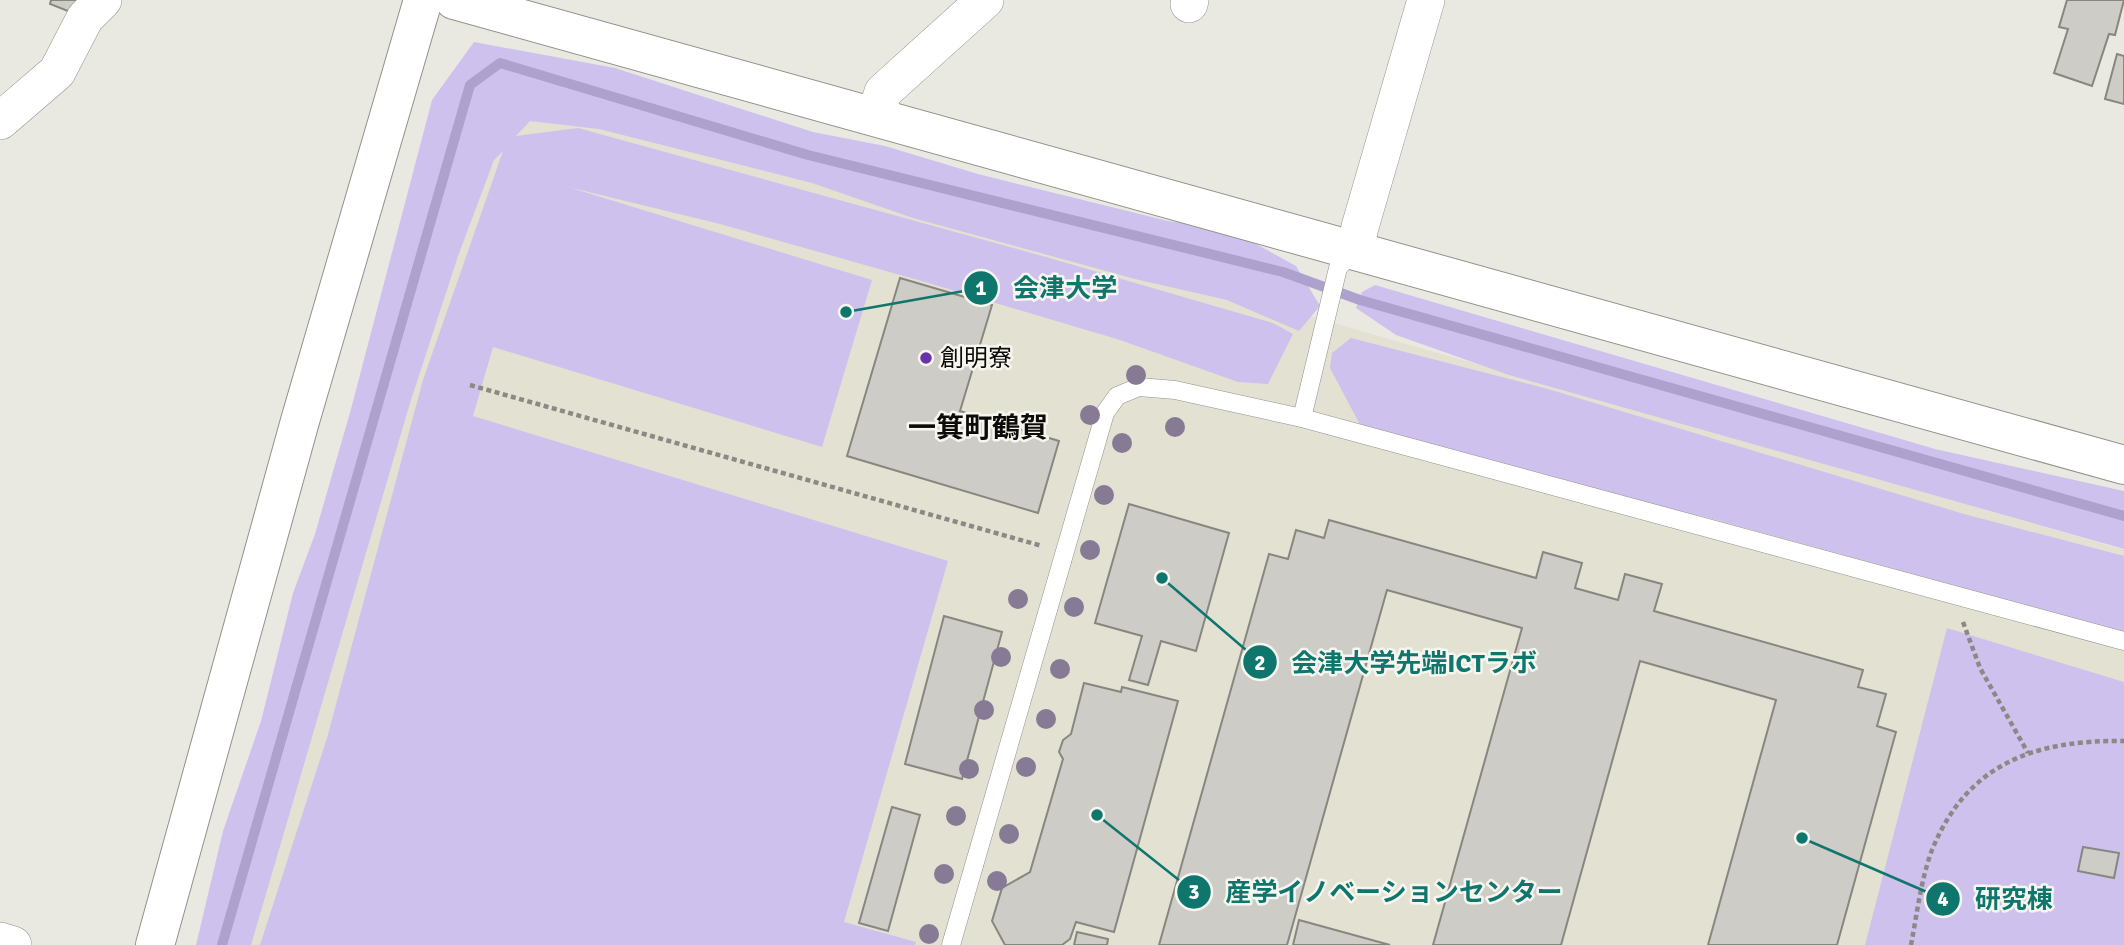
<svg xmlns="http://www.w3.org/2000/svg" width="2124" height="945" font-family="Signika,'Noto Sans JP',sans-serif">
  <rect width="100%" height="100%" fill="#e9e9e2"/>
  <polygon fill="#e2e1d2" points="467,74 2124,550 2124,945 209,945"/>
  <g fill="#cfc1ed">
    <polygon points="474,42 615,68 813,132 885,146 978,174 1168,221 1229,229 1296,266 1320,306 1299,331 1227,300 1135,279 913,218 812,183 599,129 530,121 516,136 578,128 1046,257 1273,323 1293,334 1268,384 1238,382 1120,340 918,280 720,224 568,187 872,280 822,447 493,347 473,416 948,561 844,922 916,942 915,945 260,945 327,738 423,380 503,151 494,160 458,256 410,403 251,945 196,945 223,831 261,721 293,593 315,534 351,409 432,100"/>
    <polygon points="1375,285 1935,449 2124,491 2124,549 1509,375 1396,335 1356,308 1362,292"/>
    <polygon points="1351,338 1548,389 1964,514 2124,556 2124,632 1705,517 1481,467 1366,436 1330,368 1332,353"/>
    <polygon points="1947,628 2124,682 2124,945 1865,945"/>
  </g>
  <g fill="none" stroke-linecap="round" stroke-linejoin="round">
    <polyline stroke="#afa1cd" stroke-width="10" points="222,945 470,85 500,63 808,155 1283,272 1360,300 2124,516"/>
  </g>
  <g fill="#cdccc6" stroke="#878780" stroke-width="2">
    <polygon points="51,0 84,0 78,15 50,4"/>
    <polygon points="2067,0 2124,0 2115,35 2109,34 2092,86 2054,73 2068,29 2059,27"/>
    <polygon points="2117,54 2124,56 2124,104 2105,99"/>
    <polygon points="900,278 992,305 960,411 1059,441 1038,513 847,456"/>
    <polygon points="1129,504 1229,533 1196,651 1161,641 1148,685 1129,680 1142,636 1095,623"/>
    <polygon points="1329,520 1536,578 1543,552 1582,563 1575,588 1618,600 1625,574 1662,584 1654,611 1863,670 1858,687 1886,694 1877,726 1896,732 1837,945 1708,945 1776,700 1640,661 1561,945 1433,945 1522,628 1387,590 1287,945 1159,945 1269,554 1288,559 1296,530 1324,538"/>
    <polygon points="944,616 1002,632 962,779 905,764"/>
    <polygon points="1084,683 1121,692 1122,687 1178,701 1114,932 1076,922 1070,939 1062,945 1005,945 992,921 1002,888 1030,872 1063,759 1059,752 1063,740 1071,734"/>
    <polygon points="892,807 920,815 888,931 859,923"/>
    <polygon points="2083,847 2119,853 2114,878 2078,871"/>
    <polygon points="1299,920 1390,945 1293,945"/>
    <polygon points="1077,932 1108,939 1107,945 1074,945"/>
  </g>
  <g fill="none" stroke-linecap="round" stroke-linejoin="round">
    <g stroke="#92918b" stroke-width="19">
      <g id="lane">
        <polyline points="1302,418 1338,268 1354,250"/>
        <polyline points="951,945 1105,413 1117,396 1139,387 1175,390 1302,418 2124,641"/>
      </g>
    </g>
    <g stroke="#92918b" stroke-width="38">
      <g id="street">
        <polyline points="1189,4 1190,0"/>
        <polyline points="875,117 883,92 985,0"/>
        <polyline points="0,121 57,72 85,18 103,0"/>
        <polyline points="1355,249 1360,227 1426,0"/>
        <polyline points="0,941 13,945"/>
      </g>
    </g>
    <g stroke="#92918b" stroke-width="40">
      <g id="secondary">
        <polyline points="454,0 2124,465"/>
        <polyline points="155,945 300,421 423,0"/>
      </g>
    </g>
    <g stroke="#8a8984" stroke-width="4.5" stroke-dasharray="5 3.5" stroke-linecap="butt">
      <polyline points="470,385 1042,546"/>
      <polyline points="1963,622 1980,668 2028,753"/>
      <path d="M1911,945C1917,914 1921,879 1932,850C1968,762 2036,740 2124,741"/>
    </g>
    <use href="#lane" stroke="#fff" stroke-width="18"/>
    <use href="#street" stroke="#fff" stroke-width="37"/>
    <use href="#secondary" stroke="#fff" stroke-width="38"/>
  </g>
  <g fill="#867a95">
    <circle cx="1136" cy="375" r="10"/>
    <circle cx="1090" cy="415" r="10"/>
    <circle cx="1175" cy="427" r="10"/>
    <circle cx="1122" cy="443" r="10"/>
    <circle cx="1104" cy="495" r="10"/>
    <circle cx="1090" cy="550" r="10"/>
    <circle cx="1018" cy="599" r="10"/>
    <circle cx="1074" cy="607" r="10"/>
    <circle cx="1001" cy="657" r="10"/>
    <circle cx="1060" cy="669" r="10"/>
    <circle cx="984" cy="710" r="10"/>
    <circle cx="1046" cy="719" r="10"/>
    <circle cx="1026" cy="767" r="10"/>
    <circle cx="969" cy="769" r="10"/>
    <circle cx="956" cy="816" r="10"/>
    <circle cx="1009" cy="834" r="10"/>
    <circle cx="944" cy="874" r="10"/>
    <circle cx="997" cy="881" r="10"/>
    <circle cx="929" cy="934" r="10"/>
  </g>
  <circle fill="#6833aa" stroke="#f6f6ef" stroke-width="2.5" cx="926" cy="358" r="7"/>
  <g text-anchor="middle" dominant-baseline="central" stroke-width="5" stroke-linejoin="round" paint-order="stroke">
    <g font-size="24" fill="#0c0b09" stroke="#f6f6ef" text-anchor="start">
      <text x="940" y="358">創明寮</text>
    </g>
    <g font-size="28" font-weight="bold" fill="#0c0b09" stroke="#f6f6ef">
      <text x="978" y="428">一箕町鶴賀</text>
    </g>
  </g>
  <path fill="none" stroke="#0f766e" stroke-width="2.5" d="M846 312L981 288M1162 578L1260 662M1097 815L1194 892M1802 838L1943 899"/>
  <g fill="#0f766e" stroke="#f6f6ef" stroke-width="2.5">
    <circle cx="846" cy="312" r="7"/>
    <circle cx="1162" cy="578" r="7"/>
    <circle cx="1097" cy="815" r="7"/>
    <circle cx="1802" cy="838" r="7"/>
    <circle cx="981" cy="288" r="18"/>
    <circle cx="1260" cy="662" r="18"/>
    <circle cx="1194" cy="892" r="18"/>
    <circle cx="1943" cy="899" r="18"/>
  </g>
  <g font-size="21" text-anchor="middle" font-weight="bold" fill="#fff">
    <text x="981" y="295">1</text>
    <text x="1260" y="670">2</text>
    <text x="1194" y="899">3</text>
    <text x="1943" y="906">4</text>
  </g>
  <g font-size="26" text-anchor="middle" font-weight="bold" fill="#0f766e" stroke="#f6f6ef" stroke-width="5" stroke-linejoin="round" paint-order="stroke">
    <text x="1065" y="297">会津大学</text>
    <text x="1414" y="672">会津大学先端ICTラボ</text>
    <text x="1394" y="901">産学イノベーションセンター</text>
    <text x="2014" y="908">研究棟</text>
  </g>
</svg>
